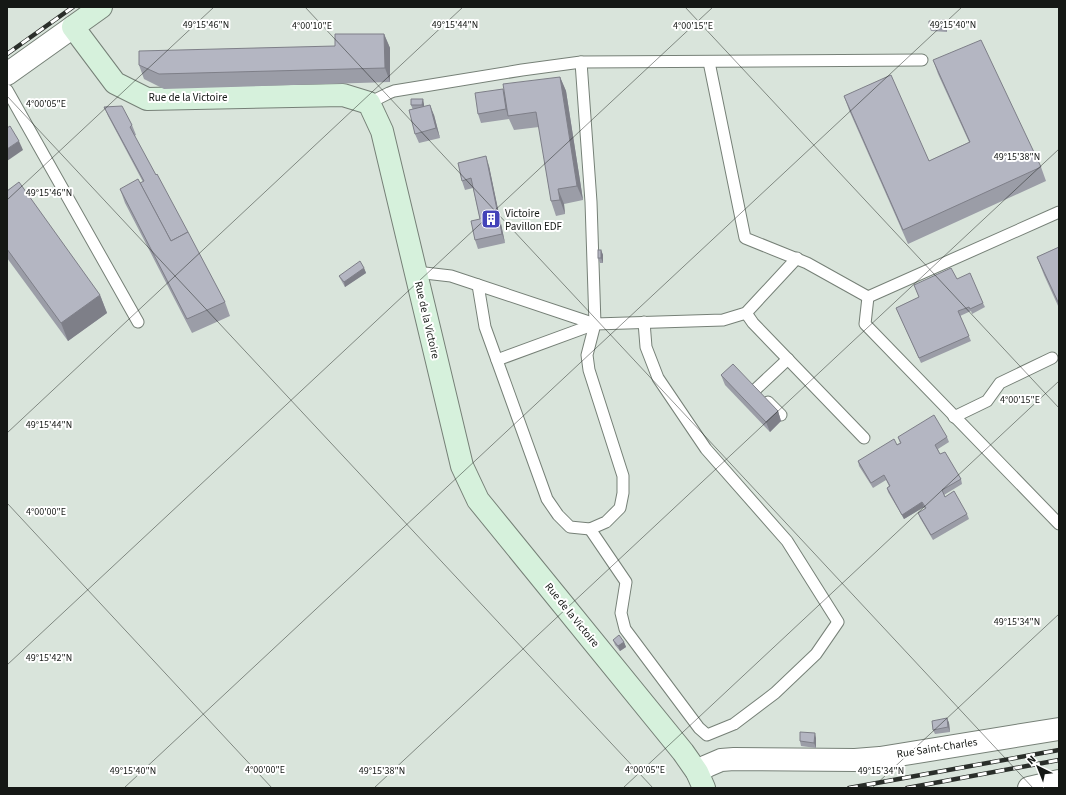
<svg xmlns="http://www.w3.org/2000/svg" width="1066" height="795" font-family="'Source Sans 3',sans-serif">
  <rect width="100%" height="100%" fill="#d9e4db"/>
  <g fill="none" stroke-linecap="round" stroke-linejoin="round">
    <g stroke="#768077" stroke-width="13">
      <g id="lane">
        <polyline points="709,62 745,238 807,263 868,297 865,324 1059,524"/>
        <polyline points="7,90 138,322"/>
        <polyline points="369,103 389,93 394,91 522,70 581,62"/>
        <polyline points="797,258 746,313 723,320 595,324 591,202 581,62 922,60"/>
        <polyline points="416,272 451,276 595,324"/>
        <polyline points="478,285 485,327 547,499 558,515 570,527 590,529 606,522 620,508 623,493 623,476 589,370 587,355 595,324"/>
        <polyline points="868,297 1059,212"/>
        <polyline points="746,313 753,323 864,438"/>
        <polyline points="497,360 595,324"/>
        <polyline points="756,389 788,359"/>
        <polyline points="768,402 781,415"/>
        <polyline points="954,417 987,401 1000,383 1052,358"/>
        <polyline points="590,529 626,582 621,613 625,629 699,728 707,735 734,724 775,693 816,654 838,622 787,541 706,449 658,378 646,347 644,322"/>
      </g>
    </g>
    <g stroke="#768077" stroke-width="24">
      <g id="street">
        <polyline points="7,74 73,27"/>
        <polyline points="697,772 707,766 721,760 734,759 855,760 880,758 1059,729"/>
        <polyline points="1029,788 1059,781"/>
      </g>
    </g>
    <g stroke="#768077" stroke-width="24">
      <polyline id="secondary" points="101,7 73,27 115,83 147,99 343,95 369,103 382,131 462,466 478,500 683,752 697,772 704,788"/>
    </g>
    <use href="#lane" stroke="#fff" stroke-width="11"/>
    <use href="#street" stroke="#fff" stroke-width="22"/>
    <use href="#secondary" stroke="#d6f1dc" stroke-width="22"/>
    <g stroke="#2a2e2a" stroke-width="4.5">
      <g id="rail">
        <polyline points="7,54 73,7"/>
        <polyline points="849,788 1059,750"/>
        <polyline points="907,788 1059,760"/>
      </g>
    </g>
    <use href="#rail" stroke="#fff" stroke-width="3" stroke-dasharray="9" stroke-linecap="butt"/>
  </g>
  <g fill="#9b9da7">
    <polygon points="945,20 947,25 947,32 931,31 929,26"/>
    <polygon points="384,34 390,48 390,82 164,89 144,79 139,65 335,46"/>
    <polygon points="933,60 1041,167 1046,181 908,244 849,110 844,96 929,161 969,142 938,74"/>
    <polygon points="560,77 566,91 583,200 564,204 565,214 556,216 551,201 539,127 514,130 509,119 481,123 478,114 503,89 505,94"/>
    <polygon points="424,104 424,106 434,115 440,138 419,143 415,134 413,110 411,105"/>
    <polygon points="104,107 132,125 136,135 134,136 225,302 230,316 192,333 125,203 120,189 140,183 143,182 108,116"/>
    <polygon points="489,166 505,243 478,249 475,240 480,219 473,188 465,190 462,181"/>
    <polygon points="7,191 100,295 107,313 68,341 7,258"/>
    <polygon points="1059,247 1059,308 1044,275 1037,257"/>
    <polygon points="601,250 603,255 603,263 600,263 598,258"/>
    <polygon points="364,268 366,273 345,287 341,280 339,276"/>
    <polygon points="957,279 983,303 985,307 972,314 971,311 960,316 971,341 921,363 896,308 919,297 914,285"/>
    <polygon points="721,375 778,411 781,421 770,432 725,385"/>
    <polygon points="898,437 947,437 949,442 938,449 940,454 961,479 962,484 944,495 945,497 967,514 969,519 933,540 920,518 918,513 925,509 924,507 904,519 888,492 887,488 889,486 886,480 873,488 859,466 858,461 900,443"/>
    <polygon points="613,640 624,642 626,647 620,651 615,645"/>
    <polygon points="947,718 949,723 950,732 935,734 933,730"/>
    <polygon points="816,738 816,748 801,746 800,741"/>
  </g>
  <g fill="#7e7f88">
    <polygon points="945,20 947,25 947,32 946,27"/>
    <polygon points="384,34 390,48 390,82 385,68"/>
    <polygon points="560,77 566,91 583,200 577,186"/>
    <polygon points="503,89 507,99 508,116 509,119 506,109"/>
    <polygon points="423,99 424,104 424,110 422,105"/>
    <polygon points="430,105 434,115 440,138 436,128"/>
    <polygon points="19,141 23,150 7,161 7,149"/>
    <polygon points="486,156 489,166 505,243 502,234"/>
    <polygon points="558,189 564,204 565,214 560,200"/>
    <polygon points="601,250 603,255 603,263 601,258"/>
    <polygon points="364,268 366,273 345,287 344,282"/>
    <polygon points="100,295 107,313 68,341 61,323"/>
    <polygon points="778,411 781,421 770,432 766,422"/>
    <polygon points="922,502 924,507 904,519 902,515"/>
    <polygon points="624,642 626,647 620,651 618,646"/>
    <polygon points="947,718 949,723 950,732 948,727"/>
    <polygon points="815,733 816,738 816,748 814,743"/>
  </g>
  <g fill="#b4b6c2" stroke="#7e7f88">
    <polygon points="945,20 946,27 929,26 929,21"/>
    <polygon points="335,34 384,34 385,68 159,74 139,65 139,51 335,46"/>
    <polygon points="981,40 1041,167 903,230 844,96 891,75 929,161 970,142 933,60"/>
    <polygon points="560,77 577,186 558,189 560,200 551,201 536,112 508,116 503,84"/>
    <polygon points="503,89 506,109 478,114 475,93"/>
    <polygon points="411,99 423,99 422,105 411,105"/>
    <polygon points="430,105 436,128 415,134 409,110"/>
    <polygon points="122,106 132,125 130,127 156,175 157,174 188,232 171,241 140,183 144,181 104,107"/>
    <polygon points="10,126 19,141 7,149 7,128"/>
    <polygon points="486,156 502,234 475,240 471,221 480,219 471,178 462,181 458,163"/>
    <polygon points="138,179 171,241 188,232 225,302 187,319 120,189"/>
    <polygon points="19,182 100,295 61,323 7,249 7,191"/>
    <polygon points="1059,247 1059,304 1037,257"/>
    <rect x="598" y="250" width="3" height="8"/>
    <polygon points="360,261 364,268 344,282 339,276"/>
    <polygon points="951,268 957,279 970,273 983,303 970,309 969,307 958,311 969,336 919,358 896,308 919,297 914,285"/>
    <polygon points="733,364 778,411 766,422 721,375"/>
    <polygon points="934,415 947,437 935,445 940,454 945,452 961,479 942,490 945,497 954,491 967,514 931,535 918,513 926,508 922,502 902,515 887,488 890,486 884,475 871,483 858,461 894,439 897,445 901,443 898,437"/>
    <polygon points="619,635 624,642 618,646 613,640"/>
    <polygon points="947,718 948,727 933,730 932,721"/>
    <polygon points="800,732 815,733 814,743 800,741"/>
  </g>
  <path fill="none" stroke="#151815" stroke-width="1" stroke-opacity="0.45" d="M305,7L1033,788M685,7L1059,408M7,96L653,788M7,200L214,7M7,433L463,7M7,503L272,788M7,665L713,7M124,788L962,7M374,788L1059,149M623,788L1059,381M872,788L1059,614"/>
  <defs>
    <g id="building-square" transform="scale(1)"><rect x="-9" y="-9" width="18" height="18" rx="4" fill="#4343b8" stroke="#fff"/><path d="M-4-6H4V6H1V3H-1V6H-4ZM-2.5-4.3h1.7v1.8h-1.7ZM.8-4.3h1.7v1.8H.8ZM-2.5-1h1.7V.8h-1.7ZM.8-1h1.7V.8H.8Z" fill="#fff"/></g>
  </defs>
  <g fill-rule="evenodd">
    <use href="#building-square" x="491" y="219"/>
  </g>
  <g text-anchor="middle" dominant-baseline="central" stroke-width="4" stroke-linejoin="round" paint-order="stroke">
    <g font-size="11" fill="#151815" stroke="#fff">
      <text x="188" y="97">Rue de la Victoire</text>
      <text transform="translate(427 320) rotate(77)">Rue de la Victoire</text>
      <text transform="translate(572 615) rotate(51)">Rue de la Victoire</text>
      <text transform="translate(937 748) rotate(-9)">Rue Saint-Charles</text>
    </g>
    <g font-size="11" fill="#151815" stroke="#fff" text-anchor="start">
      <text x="505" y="213">Victoire<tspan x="505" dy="13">Pavillon EDF</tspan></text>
    </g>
  </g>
  <g font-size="10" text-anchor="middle" fill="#151815" stroke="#fff" stroke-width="4" stroke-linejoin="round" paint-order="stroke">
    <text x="206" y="28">49°15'46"N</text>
    <text x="455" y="28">49°15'44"N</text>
    <text x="953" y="28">49°15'40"N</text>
    <text x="312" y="29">4°00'10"E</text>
    <text x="693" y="29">4°00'15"E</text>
    <text x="46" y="107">4°00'05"E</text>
    <text x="1017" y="160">49°15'38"N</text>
    <text x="49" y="196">49°15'46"N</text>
    <text x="1020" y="403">4°00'15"E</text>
    <text x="49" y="428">49°15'44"N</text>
    <text x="46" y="515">4°00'00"E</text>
    <text x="1017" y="625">49°15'34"N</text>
    <text x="49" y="661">49°15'42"N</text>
    <text x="265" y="773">4°00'00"E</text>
    <text x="645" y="773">4°00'05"E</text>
    <text x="133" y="774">49°15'40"N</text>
    <text x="382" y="774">49°15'38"N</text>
    <text x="881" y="774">49°15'34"N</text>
  </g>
  <rect width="1066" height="795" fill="none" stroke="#151815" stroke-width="16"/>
  <g transform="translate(1038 767) rotate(317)" stroke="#ffffff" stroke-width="3" paint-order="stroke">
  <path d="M0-3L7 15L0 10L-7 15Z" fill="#151815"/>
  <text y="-6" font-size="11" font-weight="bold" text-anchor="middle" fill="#151815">N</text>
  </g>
</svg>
